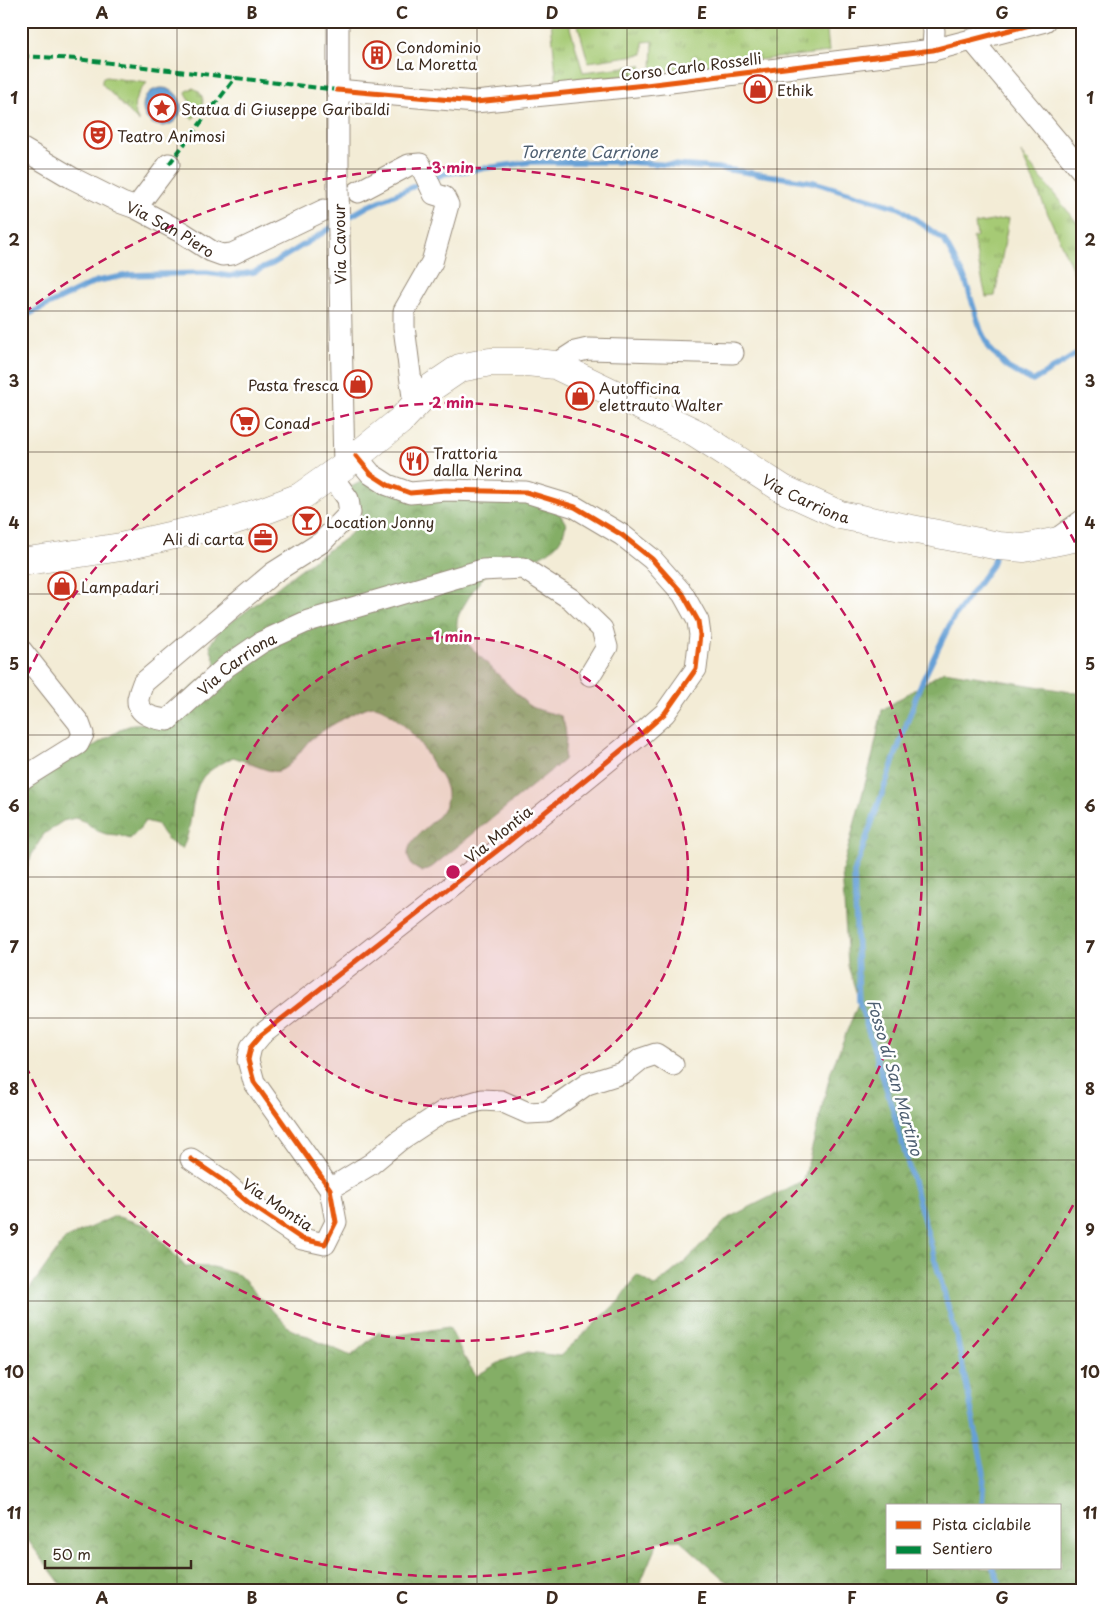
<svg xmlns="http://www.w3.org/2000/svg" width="1104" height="1612" font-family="'Playpen Sans',sans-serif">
  <defs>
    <pattern id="grass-tufts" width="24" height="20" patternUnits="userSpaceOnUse" patternTransform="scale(1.25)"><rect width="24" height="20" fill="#a6ca74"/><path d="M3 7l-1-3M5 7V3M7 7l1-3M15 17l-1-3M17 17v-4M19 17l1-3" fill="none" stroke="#88a45f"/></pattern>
    <pattern id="forest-crowns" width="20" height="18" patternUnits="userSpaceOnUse" patternTransform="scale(1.25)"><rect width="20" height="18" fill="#84ae66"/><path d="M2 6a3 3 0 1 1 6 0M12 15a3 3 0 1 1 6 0" fill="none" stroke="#6d8e53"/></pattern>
  </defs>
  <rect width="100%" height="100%" fill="#fff"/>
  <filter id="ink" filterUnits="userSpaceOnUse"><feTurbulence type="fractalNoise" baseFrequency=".02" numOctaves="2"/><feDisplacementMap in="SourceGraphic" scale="10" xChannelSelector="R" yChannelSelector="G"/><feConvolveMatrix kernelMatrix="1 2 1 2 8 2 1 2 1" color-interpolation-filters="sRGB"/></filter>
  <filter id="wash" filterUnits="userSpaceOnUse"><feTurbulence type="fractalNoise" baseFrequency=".0096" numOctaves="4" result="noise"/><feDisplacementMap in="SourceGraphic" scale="20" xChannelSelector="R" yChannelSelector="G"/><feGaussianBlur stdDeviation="1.12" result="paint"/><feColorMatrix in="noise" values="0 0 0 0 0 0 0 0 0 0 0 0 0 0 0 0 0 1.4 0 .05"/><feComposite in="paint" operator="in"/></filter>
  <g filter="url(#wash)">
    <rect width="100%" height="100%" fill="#f3ecd6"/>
    <g fill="url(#grass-tufts)" stroke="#707a49">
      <polygon points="551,21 568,21 583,72 641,65 643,73 557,85"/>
      <polygon points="577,21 826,21 829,52 652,72 653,41 643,42 643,54 588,62"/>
      <path d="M106,77L147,83C135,95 130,107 139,122L102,84V79Z"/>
      <path d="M193,88C209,95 203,111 192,119L190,117V103L186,92L188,90Z"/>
      <polygon points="1021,153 1083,230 1083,255 1081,263 1074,273"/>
      <polygon points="1009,218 995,296 986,297 973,238 977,236 975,224"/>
    </g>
    <g fill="url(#forest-crowns)" stroke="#606c42" fill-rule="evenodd">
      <path d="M362,481L512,498L549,508L560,514L566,524C560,556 534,558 508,566C504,567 498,568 493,570C481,577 473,590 466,602C458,615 455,619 458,634L528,705C539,711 549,712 561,716C569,733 565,743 564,760L432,867L422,872L412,866C411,863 408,859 408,855C407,832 450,820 447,793C446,782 438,772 432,763C421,743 412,731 394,717C388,712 382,707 374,706C364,705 319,732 311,739C300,749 293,766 279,771C270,774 244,760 233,757C223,763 211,768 203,777C189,795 194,828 182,849C169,843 164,836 157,824L145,821L138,831L130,839L118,835L106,834L95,830L86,822L75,818L63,821L44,834L32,854L21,884V798L44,776L123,728L135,724L147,723L217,668L210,646C219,626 229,625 245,612C268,596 289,577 312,561C330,548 349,539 362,521L360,507L349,493L351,487Z"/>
      <path d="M944,671L1083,694V1591H737L680,1540L658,1541L637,1591H66L21,1531V1301L65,1239L115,1216L148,1226L185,1266L213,1267L239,1275L290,1329L351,1356L379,1332L393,1336L449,1327L466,1360L476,1376L502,1361L528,1352L560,1356L620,1300L637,1275L655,1286L686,1261L728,1218L804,1180L831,1071L859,1001L848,966L842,871L873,754L882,710ZM888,1506H1060V1568H888Z"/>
    </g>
    <circle fill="#66a0d6" stroke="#50657a" cx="162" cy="107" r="19"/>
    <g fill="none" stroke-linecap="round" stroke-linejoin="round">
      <g stroke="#66a0d6" stroke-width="5.5">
        <polyline points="433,179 443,174 530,162 628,162 717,168 813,182 900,208 944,240 965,279 981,331 990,349 1008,368 1033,381 1083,350"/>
        <polyline points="344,220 368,206 424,182"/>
        <polyline points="21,318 97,281 129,275 206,273 230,276 254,272 274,263 334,226"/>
        <polyline points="982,1506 984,1474 958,1342 893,1110 859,1001 854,873 920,686 952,620 992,565 994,558"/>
        <polyline points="993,1568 1003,1591"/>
      </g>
    </g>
  </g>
  <g filter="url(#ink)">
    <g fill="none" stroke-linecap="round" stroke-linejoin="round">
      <g stroke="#978b7a" stroke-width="23">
        <g id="street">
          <polyline points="338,21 338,188"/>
          <polyline points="932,21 934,31 933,50"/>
          <polyline points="972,40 1083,172"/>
          <polyline points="337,90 475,102 646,85 933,50 1045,21"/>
          <path id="s1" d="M21,148L72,178L122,203L136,208L183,233L211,251L222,255L232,254L324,210"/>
          <polyline points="358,192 409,165 420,164 434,194 444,197 448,205 432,262 404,311 404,327 414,405"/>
          <polyline points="136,208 169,164"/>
          <polyline points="339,237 344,466"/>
          <polyline points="555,365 575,352 588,349 733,353"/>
          <path id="s2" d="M331,475L348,499L350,513L322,542L273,573L143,683C141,688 139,694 138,699C137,715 156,719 168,720L227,666L262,642L308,621L482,570L523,568L571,599L602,629L607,647L590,675"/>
          <polyline points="1055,540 1083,520"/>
          <polyline points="21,650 79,723 83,734 78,744 25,777 21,780"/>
          <polyline points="191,1159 222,1180 250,1204 302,1239 325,1244 336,1222 330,1189 254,1082 248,1060 251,1047 261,1035 507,843 640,735 665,713 696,669 700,635 698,621 683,594 652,559 622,535 575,507 526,492 446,490 410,493 388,485 371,474 356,456"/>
          <polyline points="330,1189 371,1164 400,1140 444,1111 482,1100 501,1101 528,1113 547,1112 587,1084 625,1072 641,1059 656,1054 673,1065"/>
        </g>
      </g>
      <g stroke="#978b7a" stroke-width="29">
        <g id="secondary">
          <path id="s3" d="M21,562L121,547L226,523L263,511L300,497L344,466L400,421L432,387L460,368L490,362H527L555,365L696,433L783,489L840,515L999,546L1024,548L1083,536"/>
        </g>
      </g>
      <use href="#street" stroke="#fff" stroke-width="21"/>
      <use href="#secondary" stroke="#fff" stroke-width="28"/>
      <g stroke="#978b7a" stroke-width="23" stroke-linecap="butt">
        <polyline id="street-bridge" points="338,188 339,237"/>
      </g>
      <use href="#street-bridge" stroke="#fff" stroke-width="21"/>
      <g stroke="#00873e" stroke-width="4" stroke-dasharray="8 4" stroke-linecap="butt">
        <polyline points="21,56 77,59 337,90"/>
        <polyline points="169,164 236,77"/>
      </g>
      <g stroke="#fff" stroke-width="8">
        <g id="cycleway">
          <polyline points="337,90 475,102 646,85 933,50 1045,21"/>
          <polyline points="191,1159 222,1180 250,1204 302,1239 325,1244 336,1222 330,1189 254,1082 248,1060 251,1047 261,1035 507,843 640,735 665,713 696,669 700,635 698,621 683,594 652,559 622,535 575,507 526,492 446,490 410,493 388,485 371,474 356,456"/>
        </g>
      </g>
      <use href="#cycleway" stroke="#e8590c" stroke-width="5"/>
    </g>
  </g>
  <path fill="none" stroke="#3b2a1e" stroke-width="1" stroke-opacity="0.55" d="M177,21V1591M327,21V1591M477,21V1591M627,21V1591M777,21V1591M927,21V1506M21,169H1083M21,311H1083M21,452H1083M21,594H1083M21,735H1083M21,877H1083M21,1018H1083M21,1160H1083M21,1301H1083M21,1443H1083M927,1568V1591"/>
  <circle cx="453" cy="872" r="235" fill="#c2185b" fill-opacity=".12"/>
  <g fill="none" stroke="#c2185b" stroke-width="2.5" stroke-dasharray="9 6">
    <circle cx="453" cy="872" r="235"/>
    <path d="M21 689A469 469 0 1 1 21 1055"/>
    <path d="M1080 1192A704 704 0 0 1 24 1431M24 313A704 704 0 0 1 1080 552"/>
  </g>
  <defs>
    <g id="building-ring" transform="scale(1.4375)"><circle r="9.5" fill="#fff" stroke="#c8321e" stroke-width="1.5"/><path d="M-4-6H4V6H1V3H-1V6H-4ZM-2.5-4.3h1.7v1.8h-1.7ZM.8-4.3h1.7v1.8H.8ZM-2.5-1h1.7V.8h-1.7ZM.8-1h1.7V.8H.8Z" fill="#c8321e"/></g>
    <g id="shop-ring" transform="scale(1.4375)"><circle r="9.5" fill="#fff" stroke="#c8321e" stroke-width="1.5"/><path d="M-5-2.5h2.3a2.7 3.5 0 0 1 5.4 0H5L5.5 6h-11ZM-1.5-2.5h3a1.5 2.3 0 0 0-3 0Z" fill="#c8321e"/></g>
    <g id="sight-ring" transform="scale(1.4375)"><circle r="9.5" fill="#fff" stroke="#c8321e" stroke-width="1.5"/><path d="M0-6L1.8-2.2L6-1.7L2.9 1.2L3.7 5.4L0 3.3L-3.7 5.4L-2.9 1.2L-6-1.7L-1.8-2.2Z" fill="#c8321e"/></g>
    <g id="theatre-ring" transform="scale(1.4375)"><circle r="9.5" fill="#fff" stroke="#c8321e" stroke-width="1.5"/><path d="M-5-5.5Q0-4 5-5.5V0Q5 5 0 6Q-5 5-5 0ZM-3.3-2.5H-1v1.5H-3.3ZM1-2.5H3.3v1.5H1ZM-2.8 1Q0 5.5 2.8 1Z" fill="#c8321e"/></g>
    <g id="supermarket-ring" transform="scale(1.4375)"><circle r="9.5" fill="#fff" stroke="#c8321e" stroke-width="1.5"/><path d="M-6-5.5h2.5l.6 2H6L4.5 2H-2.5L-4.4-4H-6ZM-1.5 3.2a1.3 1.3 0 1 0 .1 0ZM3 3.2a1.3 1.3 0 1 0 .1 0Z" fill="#c8321e"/></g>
    <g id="restaurant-ring" transform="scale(1.4375)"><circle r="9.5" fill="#fff" stroke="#c8321e" stroke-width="1.5"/><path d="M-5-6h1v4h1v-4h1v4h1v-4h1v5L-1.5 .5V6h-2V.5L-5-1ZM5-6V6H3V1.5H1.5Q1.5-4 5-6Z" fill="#c8321e"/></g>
    <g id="bar-ring" transform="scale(1.4375)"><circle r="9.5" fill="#fff" stroke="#c8321e" stroke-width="1.5"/><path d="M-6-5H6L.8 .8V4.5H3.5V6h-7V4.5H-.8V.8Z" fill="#c8321e"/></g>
    <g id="office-ring" transform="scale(1.4375)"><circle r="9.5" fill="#fff" stroke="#c8321e" stroke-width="1.5"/><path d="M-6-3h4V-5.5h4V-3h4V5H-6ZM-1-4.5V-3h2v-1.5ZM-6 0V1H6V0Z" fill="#c8321e"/></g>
  </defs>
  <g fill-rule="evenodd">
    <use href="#building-ring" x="377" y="55"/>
    <use href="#shop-ring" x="758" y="89"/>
    <use href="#sight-ring" x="162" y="108"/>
    <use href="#theatre-ring" x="98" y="135"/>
    <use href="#shop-ring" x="358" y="384"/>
    <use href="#shop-ring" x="580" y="396"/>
    <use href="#supermarket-ring" x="245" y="422"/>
    <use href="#restaurant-ring" x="414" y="461"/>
    <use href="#bar-ring" x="307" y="521"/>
    <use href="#office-ring" x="263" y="538"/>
    <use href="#shop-ring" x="62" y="586"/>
  </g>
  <g text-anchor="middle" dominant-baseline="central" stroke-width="5" stroke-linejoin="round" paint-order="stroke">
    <g font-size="15" fill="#3b2a1e" stroke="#fff" text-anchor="start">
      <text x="396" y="46">Condominio<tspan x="396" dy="17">La Moretta</tspan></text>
      <text x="777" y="89">Ethik</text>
      <text x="181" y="108">Statua di Giuseppe Garibaldi</text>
      <text x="117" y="135">Teatro Animosi</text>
      <text x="339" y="384" text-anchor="end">Pasta fresca</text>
      <text x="599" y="387">Autofficina<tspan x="599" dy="17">elettrauto Walter</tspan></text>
      <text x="264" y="422">Conad</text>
      <text x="433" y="452">Trattoria<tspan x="433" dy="17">dalla Nerina</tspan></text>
      <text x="326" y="521">Location Jonny</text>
      <text x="244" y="538" text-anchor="end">Ali di carta</text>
      <text x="81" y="586">Lampadari</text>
    </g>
    <g font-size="15" fill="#3b2a1e" stroke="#fff">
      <text transform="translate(691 66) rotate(-7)">Corso Carlo Rosselli</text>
      <text stroke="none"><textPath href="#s1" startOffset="170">Via San Piero</textPath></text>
      <text transform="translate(339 244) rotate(-91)">Via Cavour</text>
      <text stroke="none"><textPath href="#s3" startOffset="874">Via Carriona</textPath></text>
      <text stroke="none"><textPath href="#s2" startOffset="459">Via Carriona</textPath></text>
      <text transform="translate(498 834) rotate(-39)">Via Montia</text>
      <text transform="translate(278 1204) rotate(34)">Via Montia</text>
    </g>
    <g font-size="16" font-style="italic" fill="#4e5f71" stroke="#fff">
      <text x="589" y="151">Torrente Carrione</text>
      <text transform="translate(896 1077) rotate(74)">Fosso di San Martino</text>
    </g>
  </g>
  <circle cx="453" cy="872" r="8" fill="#c2185b" stroke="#fff" stroke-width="2.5"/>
  <g font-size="15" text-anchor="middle" font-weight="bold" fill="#c2185b" stroke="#fff" stroke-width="5" stroke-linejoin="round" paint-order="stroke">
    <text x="453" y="173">3 min</text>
    <text x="453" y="408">2 min</text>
    <text x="453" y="642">1 min</text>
  </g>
  <rect width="1104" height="1612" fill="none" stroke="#fff" stroke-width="55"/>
  <rect x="886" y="1504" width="175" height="65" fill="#ffffff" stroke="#b1aaa5"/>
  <rect x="896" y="1521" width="25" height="8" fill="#e8590c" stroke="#b1aaa5"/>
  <text x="932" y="1530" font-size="15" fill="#3b2a1e">Pista ciclabile</text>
  <rect x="896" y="1546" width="25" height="8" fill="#00873e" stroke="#b1aaa5"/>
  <text x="932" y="1554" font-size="15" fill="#3b2a1e">Sentiero</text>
  <path d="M45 1560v8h146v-8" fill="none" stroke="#3b2a1e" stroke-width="2.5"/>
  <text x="52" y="1560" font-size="15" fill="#3b2a1e" stroke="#ffffff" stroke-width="4" paint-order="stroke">50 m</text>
  <rect x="28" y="28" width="1048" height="1556" fill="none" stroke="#3b2a1e" stroke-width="2"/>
  <g font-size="16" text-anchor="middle" font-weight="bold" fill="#3b2a1e">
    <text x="102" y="19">A</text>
    <text x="252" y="19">B</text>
    <text x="402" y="19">C</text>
    <text x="552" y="19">D</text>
    <text x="702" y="19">E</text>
    <text x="852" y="19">F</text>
    <text x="1002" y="19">G</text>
    <text x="14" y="104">1</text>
    <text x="1090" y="104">1</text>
    <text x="14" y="246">2</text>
    <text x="1090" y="246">2</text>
    <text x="14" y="387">3</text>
    <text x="1090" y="387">3</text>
    <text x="14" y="529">4</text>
    <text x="1090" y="529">4</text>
    <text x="14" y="670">5</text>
    <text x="1090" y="670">5</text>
    <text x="14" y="812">6</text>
    <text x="1090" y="812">6</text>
    <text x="14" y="953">7</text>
    <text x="1090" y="953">7</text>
    <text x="14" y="1095">8</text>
    <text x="1090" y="1095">8</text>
    <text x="14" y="1236">9</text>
    <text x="1090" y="1236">9</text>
    <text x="14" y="1378">10</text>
    <text x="1090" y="1378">10</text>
    <text x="14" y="1519">11</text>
    <text x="1090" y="1519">11</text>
    <text x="102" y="1604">A</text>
    <text x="252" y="1604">B</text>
    <text x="402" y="1604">C</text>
    <text x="552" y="1604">D</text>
    <text x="702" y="1604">E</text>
    <text x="852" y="1604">F</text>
    <text x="1002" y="1604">G</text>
  </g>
</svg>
